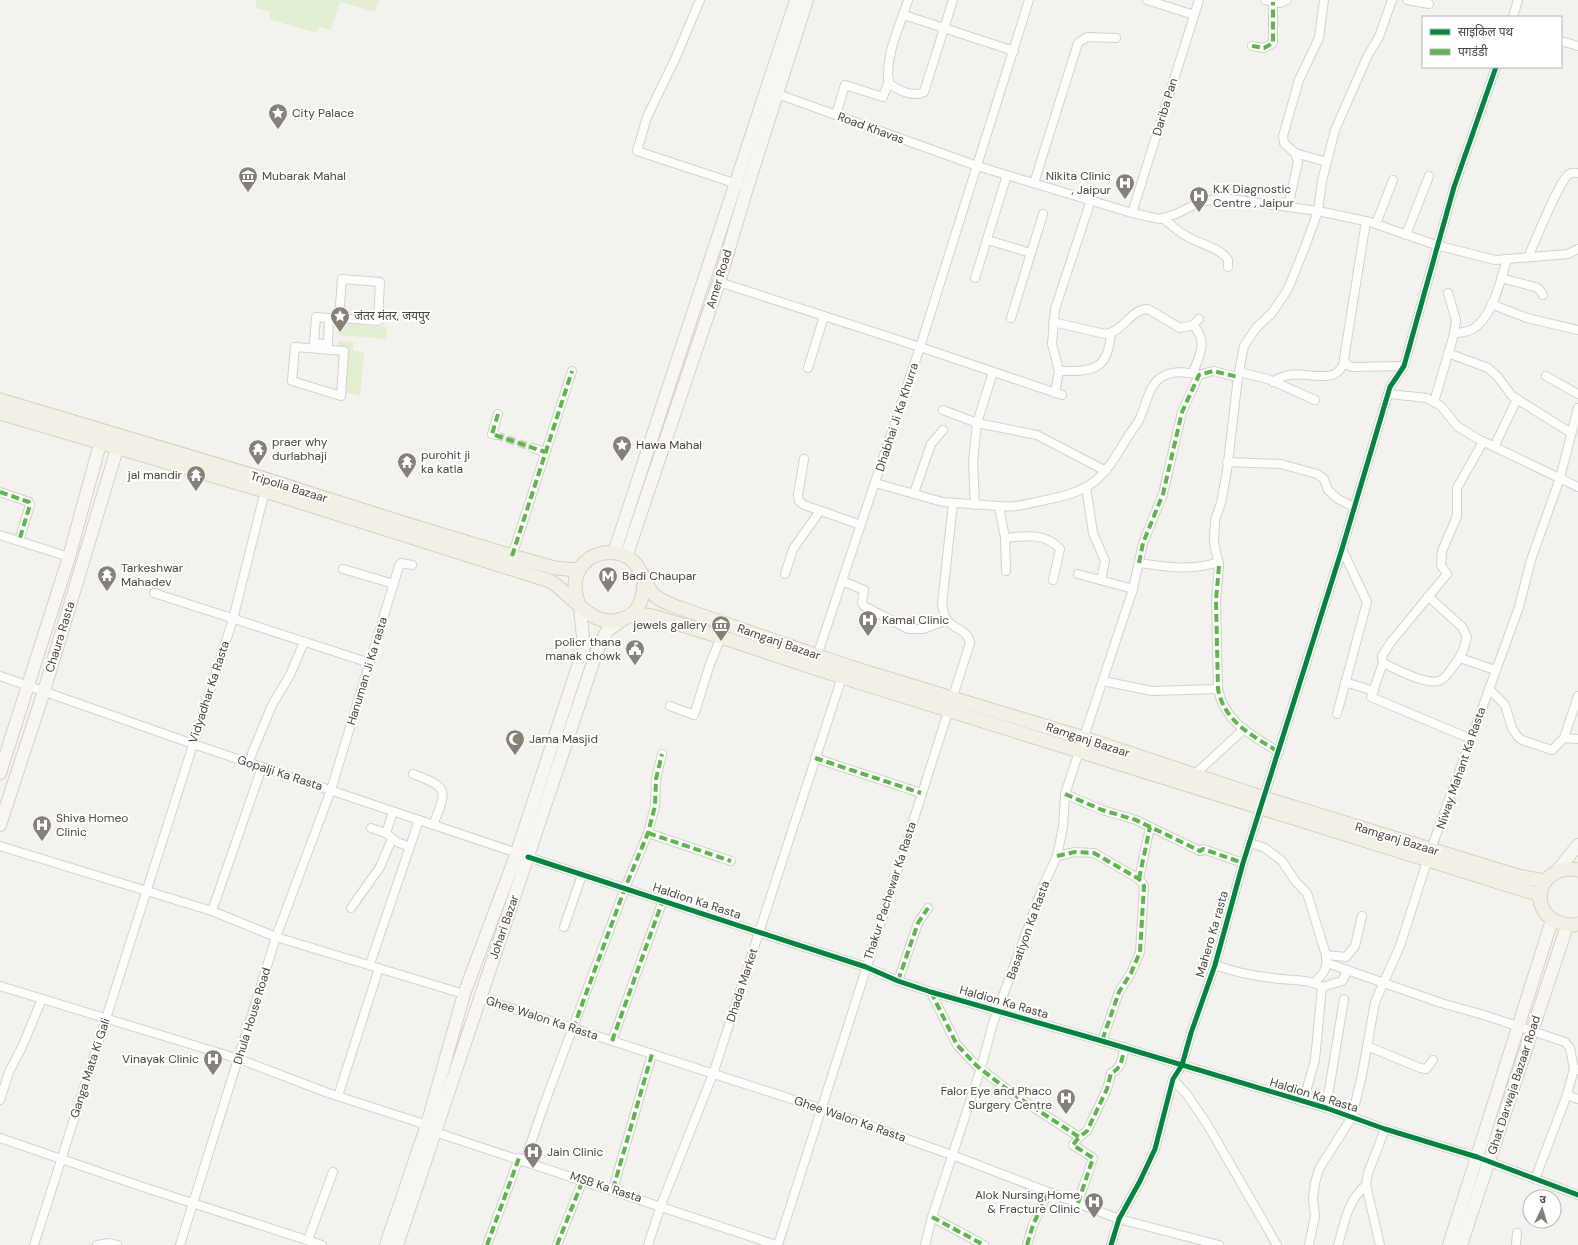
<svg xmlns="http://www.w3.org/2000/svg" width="1578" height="1245" font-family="'DM Sans','Noto Sans Devanagari',sans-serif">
  <rect width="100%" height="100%" fill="#f4f2ee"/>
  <g fill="#e1eecf">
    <polygon points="257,0 379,0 375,12 340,2 331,30 319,27 316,33 269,19 271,12 255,8"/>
    <polygon points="339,324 387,327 386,339 338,335"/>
    <polygon points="338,341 354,342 353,351 364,352 360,396 345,392 347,353 337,352"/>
  </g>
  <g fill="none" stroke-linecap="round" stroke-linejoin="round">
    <polyline stroke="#d2cfca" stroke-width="8" stroke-dasharray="8 4" stroke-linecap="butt" points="496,435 533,448"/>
    <g stroke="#d2d0cb" stroke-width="10">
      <g id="street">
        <polyline points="700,0 676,57 647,117 637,151 740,185"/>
        <path d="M908,0C900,26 884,57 889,84C899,90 913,98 924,92L953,0"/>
        <polyline points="1147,0 1194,15"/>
        <polyline points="1265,0 1280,3 1287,0"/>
        <polyline points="1407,0 1429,4"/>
        <polyline points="904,15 1014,51"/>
        <polyline points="1513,17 1518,0"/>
        <polyline points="1561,41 1578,46"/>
        <polyline points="1252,46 1264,48 1273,43 1273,2"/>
        <polyline points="772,92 977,166 1132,213 1160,219 1176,214 1200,202 1223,198 1318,211 1370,222 1436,245 1495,260 1568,254 1578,249"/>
        <polyline points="836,115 845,85 883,97 889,81"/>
        <polyline points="1295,153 1327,162"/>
        <polyline points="1034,183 1078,43 1087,37 1116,38"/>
        <polyline points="1288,207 1298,162 1295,153 1284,143 1283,136 1299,80 1319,38 1324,0"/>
        <polyline points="1132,213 1199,0"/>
        <path d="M1163,218C1171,225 1178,232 1188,237C1200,244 1221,248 1228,260V267"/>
        <polyline points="1366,221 1344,359 1345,364 1353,367 1404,366"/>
        <polyline points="1376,224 1393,180"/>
        <polyline points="1406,235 1429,176"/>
        <polyline points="987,240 1031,253"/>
        <path d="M1528,257C1535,242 1559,181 1569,174C1572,172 1575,173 1578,173"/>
        <polyline points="975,278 1007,175"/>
        <polyline points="1501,278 1535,287 1539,289 1543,295"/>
        <polygon points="342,279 380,282 378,321 339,318"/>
        <polyline points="719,282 920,347 1062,395"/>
        <polyline points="1491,304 1527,318 1578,330"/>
        <polygon points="316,317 329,318 328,344 314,343"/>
        <polyline points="1011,318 1043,214"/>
        <path d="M1053,322L1105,334C1124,332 1130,309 1148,309L1180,328L1193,325L1199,319"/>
        <path d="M1454,334C1460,332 1468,332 1473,329C1494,315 1500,281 1507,259"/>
        <polygon points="295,347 344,351 341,396 292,381"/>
        <polyline points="1448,353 1488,368 1498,377 1512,396 1571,433"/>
        <polyline points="808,368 824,316"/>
        <path d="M1059,371C1092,371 1108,372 1111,333"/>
        <polyline points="1239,372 1268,379 1315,400"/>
        <path d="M1193,373C1199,355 1209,342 1193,325"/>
        <polyline points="1546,376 1578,394"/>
        <path d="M1273,382C1292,367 1313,380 1332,375C1339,373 1342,367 1345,361"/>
        <polyline points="1055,393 1059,371 1052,344 1055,309 1091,200"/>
        <polyline points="1389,394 1427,398 1441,406 1457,426 1478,439 1578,487"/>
        <polyline points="1434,402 1454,334 1456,320 1448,293"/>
        <polyline points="943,410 977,423 1037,435 1106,471"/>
        <polyline points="496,435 492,434 498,414"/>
        <polyline points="1494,447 1517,399"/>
        <polyline points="533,448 545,452"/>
        <polyline points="804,459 798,495 799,501 804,505 861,525"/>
        <polyline points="1227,462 1281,464 1317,474 1324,479 1328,490 1338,499 1354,507"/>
        <polyline points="875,483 943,502 999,506"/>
        <polyline points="1086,487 1093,533 1105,561 1101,580"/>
        <polyline points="0,492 29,502 30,505 19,541"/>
        <polyline points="914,493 931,444 943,430"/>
        <polyline points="975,505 973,462 977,423 993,372"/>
        <polyline points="0,535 69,557"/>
        <path d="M1005,538C1025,536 1045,532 1060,549L1053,580"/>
        <polyline points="512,556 572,371"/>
        <path d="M1139,563C1166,567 1192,571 1219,562"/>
        <polyline points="343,569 394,584"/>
        <path d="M1006,571L1005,538L999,506C1014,508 1026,504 1041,501C1092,491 1101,482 1127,438C1131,431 1137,425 1140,418C1147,403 1149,381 1166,375C1177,370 1189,373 1199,375"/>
        <polyline points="785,574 793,549 820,511"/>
        <polyline points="1078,574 1133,589"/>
        <polyline points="842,581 864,590 862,603 864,606 908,629 923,629 947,620"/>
        <polyline points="154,593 370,663"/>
        <polyline points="1460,658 1495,670"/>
        <polyline points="816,659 920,347 1029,0"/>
        <path d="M1383,663C1395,669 1426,685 1439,681C1445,679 1449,672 1452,668C1461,658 1464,649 1467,637L1462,627L1428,596"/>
        <polyline points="0,676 193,744 517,853"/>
        <polyline points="1103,681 1152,691 1218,689"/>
        <polyline points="1345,682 1374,691"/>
        <polyline points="1489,689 1505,705 1512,728 1517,736 1522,740 1552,750 1564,738 1578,739"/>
        <polyline points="670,706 694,715 710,664 721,637"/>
        <polyline points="1337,714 1367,602 1342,549"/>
        <polyline points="1564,738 1578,696"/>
        <polyline points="1471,739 1371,697 1383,663 1382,656 1391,642 1447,574 1441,565 1442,551 1457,516 1457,488 1483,442"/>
        <path d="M1279,752C1253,736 1224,722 1218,689L1216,600L1219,566L1214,543L1215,520L1221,503L1227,471L1238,377L1244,346L1256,328L1272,313L1288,289L1305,247L1318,211L1322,181L1335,130L1368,55L1379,37L1392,0"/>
        <polyline points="815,758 921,793"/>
        <polyline points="248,763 272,705 290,675 304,642"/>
        <path d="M413,774C450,788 447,790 433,825"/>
        <polyline points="1194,775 1244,729"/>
        <polyline points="1065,794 1102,810 1136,820 1200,851 1203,849 1243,863"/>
        <polyline points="371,828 386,833 397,842 410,847"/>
        <polyline points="386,833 393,812"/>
        <polyline points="648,833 731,861"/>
        <polyline points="1250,843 1265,848 1282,861 1296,882 1307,893 1326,955 1346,957 1355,946 1362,916"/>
        <polyline points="0,846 212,911 276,937 464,994"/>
        <polyline points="1057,856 1075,852 1094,853 1139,879 1144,886 1140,952 1131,973 1119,992 1102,1041"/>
        <polyline points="528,857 866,967 898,981 931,992 1102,1041 1326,1108 1385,1129 1477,1157 1578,1195"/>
        <polyline points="1139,879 1150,827"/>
        <polyline points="351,908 380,867 392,839"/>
        <polyline points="212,911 262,767"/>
        <polyline points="564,927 582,875"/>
        <polyline points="1327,963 1441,1003 1484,1015 1565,1042 1570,1048 1574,1069"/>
        <polyline points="370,964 419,820"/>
        <path d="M1215,965C1234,972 1254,976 1273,978C1289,981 1309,978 1322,987L1315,1060L1303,1102"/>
        <polyline points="898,981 918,923 928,908"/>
        <path d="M1315,982C1322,975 1328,969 1326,958"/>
        <polyline points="0,986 239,1059 328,1093 427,1125"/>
        <polyline points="1322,987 1342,981 1348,970"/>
        <path d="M931,992L957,1045L977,1066L1013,1094L1079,1137L1087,1131L1107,1089L1111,1073C1122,1069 1122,1057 1125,1047"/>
        <polyline points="480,998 822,1109 952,1155 1119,1219 1219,1245"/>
        <polyline points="612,1041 663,900"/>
        <polyline points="1367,1046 1420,1068 1426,1069 1433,1060"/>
        <polyline points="1173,1079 1188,1096 1207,1124 1277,1245"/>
        <polyline points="1567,1095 1578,1099"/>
        <polyline points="338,1096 379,968"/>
        <polyline points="0,1100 9,1072 22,1047 42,999"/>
        <polyline points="1326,1108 1344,999"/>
        <polyline points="435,1132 776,1245"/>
        <polyline points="0,1138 146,1188 322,1245"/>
        <polyline points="525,1160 545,1102 625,888 648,833 655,806 656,779 662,754"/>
        <polyline points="1535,1179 1567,1095 1574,1069 1578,1070"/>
        <polyline points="613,1189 652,1054"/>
        <polyline points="1078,1203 1093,1158 1073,1145 1079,1137"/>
        <polyline points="932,1217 984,1245"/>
        <polyline points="308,1240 333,1172"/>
        <polyline points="34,1245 233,619 265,491"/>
        <polyline points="97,1245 109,1243 117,1245"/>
        <polyline points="180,1245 276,937 331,790 399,566 401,563 412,565"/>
        <polyline points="487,1245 519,1158"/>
        <polyline points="557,1245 583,1180"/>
        <polyline points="648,1245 661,1205 713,1074 842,677"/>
        <path d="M778,1245L970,643C968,629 954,630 947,620C944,617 943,609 942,604L953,503"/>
        <polyline points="925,1245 932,1217 981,1068 993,1023 1044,884 1057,856 1063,827 1065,794 1133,589 1143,543 1163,494 1182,412 1199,375 1213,371 1238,377"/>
        <polyline points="1027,1245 1033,1225 1048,1192"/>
        <polyline points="1111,1245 1119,1219 1140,1181 1155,1149 1173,1079 1182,1065 1191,1033 1215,965 1243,863 1342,549 1390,387 1404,366 1454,187 1496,67"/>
        <polyline points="1309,1245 1315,1216 1313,1198 1315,1183 1319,1169 1352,1117 1362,1075 1375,1002 1400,946 1431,849 1519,607 1531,560 1560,478 1578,408"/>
        <path d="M1338,1245C1345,1221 1347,1202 1366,1185"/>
        <polyline points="1380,1245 1366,1185 1368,1173 1385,1129"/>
        <polyline points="1516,1245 1517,1233"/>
      </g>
    </g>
    <g stroke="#d3cfc5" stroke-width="14">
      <g id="secondary">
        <polyline points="614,553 796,0"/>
        <polyline points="626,557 719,282 747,188 807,0"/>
        <polyline points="0,773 69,557 103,433"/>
        <polyline points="0,825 44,691 120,439"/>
        <polyline points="1558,870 1578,845"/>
        <polyline points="386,1245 427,1125 464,994 515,858 584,648 580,606"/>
        <polyline points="397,1245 597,651 607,631 625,618"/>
        <polyline points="1449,1245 1552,920"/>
        <polyline points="1461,1245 1567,926"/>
      </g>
    </g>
    <g stroke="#d6cebb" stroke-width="15">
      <g id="primary">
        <polyline points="0,400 268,480 416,527 512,556 555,568 579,570"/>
        <path d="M0,413L265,491L550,581C575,596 594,635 629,616C642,609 644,592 644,578"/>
        <path d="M579,605C575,593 573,583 578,572C588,551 617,546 634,562C643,571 645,584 653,594C659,601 672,605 680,608L850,667L1084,738L1264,798L1518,876L1545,881"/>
        <polyline points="634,613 656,617 721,637 842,677 1540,895"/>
        <path d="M1578,870C1541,862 1524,910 1560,923C1566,925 1572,926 1578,924"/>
      </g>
    </g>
    <use href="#street" stroke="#fdfdfc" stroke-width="8"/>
    <use href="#secondary" stroke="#f7f6f1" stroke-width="12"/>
    <use href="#primary" stroke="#f2efe6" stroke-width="13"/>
    <g stroke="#58b947" stroke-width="4" stroke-dasharray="8 4" stroke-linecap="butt">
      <polyline points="1252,46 1264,48 1273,43 1273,2"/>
      <polyline points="498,414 492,434 545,452"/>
      <polyline points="0,492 29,502 30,505 19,541"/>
      <polyline points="512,556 572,371"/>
      <polyline points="1139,563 1143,543 1163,494 1182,412 1199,375 1213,371 1238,377"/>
      <path d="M1219,566L1216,600L1218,689C1224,722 1253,736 1279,752"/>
      <polyline points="815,758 921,793"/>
      <polyline points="1065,794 1102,810 1136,820 1200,851 1203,849 1243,863"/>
      <polyline points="648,833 731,861"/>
      <polyline points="1057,856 1075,852 1094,853 1139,879 1144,886 1140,952 1131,973 1119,992 1102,1041"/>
      <polyline points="1139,879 1150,827"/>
      <polyline points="898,981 918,923 928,908"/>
      <path d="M931,992L957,1045L977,1066L1013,1094L1079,1137L1087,1131L1107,1089L1111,1073C1122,1069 1122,1057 1125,1047"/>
      <polyline points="573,1029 625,888 648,833 655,806 656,779 662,754"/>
      <polyline points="612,1041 663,900"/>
      <polyline points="613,1189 652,1054"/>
      <polyline points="1078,1203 1093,1158 1073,1145 1079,1137"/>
      <polyline points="932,1217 984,1245"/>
      <polyline points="487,1245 519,1158"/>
      <polyline points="557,1245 583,1180"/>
      <polyline points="1027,1245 1033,1225 1048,1192"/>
    </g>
    <g stroke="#fff" stroke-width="8">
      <g id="cycleway">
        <polyline points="528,857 866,967 898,981 931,992 1102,1041 1326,1108 1385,1129 1477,1157 1578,1195"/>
        <polyline points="1111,1245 1119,1219 1140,1181 1155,1149 1173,1079 1182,1065 1191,1033 1215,965 1243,863 1342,549 1390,387 1404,366 1454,187 1496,67"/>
      </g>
    </g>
    <use href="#cycleway" stroke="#00873e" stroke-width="5"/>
  </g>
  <defs>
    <g id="sight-pin" transform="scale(1)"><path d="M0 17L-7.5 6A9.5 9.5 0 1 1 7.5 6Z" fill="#868178" stroke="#fff"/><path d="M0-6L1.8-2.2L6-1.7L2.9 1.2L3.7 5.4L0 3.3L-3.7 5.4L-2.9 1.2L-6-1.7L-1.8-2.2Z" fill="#fff"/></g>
    <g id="museum-pin" transform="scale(1)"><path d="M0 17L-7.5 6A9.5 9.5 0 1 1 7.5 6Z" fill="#868178" stroke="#fff"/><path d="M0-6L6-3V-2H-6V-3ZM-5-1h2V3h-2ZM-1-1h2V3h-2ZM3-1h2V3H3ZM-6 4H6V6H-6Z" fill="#fff"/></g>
    <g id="hospital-pin" transform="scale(1)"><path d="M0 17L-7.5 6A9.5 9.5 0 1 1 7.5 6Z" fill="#868178" stroke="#fff"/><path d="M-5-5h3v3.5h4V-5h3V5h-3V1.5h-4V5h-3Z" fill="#fff"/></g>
    <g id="temple-pin" transform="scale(1)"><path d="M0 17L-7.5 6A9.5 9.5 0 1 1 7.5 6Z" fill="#868178" stroke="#fff"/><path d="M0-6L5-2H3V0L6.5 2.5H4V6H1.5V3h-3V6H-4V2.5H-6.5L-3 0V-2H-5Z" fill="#fff"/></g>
    <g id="metro-pin" transform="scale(1)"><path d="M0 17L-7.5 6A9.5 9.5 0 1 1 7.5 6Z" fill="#868178" stroke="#fff"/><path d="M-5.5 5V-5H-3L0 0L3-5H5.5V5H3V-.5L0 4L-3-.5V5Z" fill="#fff"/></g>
    <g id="civic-pin" transform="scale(1)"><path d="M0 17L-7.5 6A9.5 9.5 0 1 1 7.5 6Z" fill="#868178" stroke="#fff"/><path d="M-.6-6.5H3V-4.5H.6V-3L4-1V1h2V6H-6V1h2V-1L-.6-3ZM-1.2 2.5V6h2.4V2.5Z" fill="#fff"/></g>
    <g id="mosque-pin" transform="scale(1)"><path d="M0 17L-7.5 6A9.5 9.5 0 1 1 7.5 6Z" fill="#868178" stroke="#fff"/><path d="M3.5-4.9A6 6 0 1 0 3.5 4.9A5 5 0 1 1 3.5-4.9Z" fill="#fff"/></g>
  </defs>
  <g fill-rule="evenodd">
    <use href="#sight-pin" x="278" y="113"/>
    <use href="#museum-pin" x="248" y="176"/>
    <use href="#hospital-pin" x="1125" y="183"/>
    <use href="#hospital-pin" x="1199" y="196"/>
    <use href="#sight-pin" x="340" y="316"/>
    <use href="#sight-pin" x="622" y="445"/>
    <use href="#temple-pin" x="258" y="449"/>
    <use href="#temple-pin" x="407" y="462"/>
    <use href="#temple-pin" x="196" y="475"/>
    <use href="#temple-pin" x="107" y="575"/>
    <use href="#metro-pin" x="608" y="576"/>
    <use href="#hospital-pin" x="868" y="620"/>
    <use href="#museum-pin" x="721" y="625"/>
    <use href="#civic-pin" x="635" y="649"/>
    <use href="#mosque-pin" x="515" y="739"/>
    <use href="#hospital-pin" x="42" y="825"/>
    <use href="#hospital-pin" x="213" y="1059"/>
    <use href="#hospital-pin" x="1066" y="1098"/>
    <use href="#hospital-pin" x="533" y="1152"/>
    <use href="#hospital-pin" x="1094" y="1202"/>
  </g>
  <g text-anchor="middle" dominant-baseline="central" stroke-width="4" stroke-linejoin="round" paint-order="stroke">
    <g font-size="12" fill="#4b4439" stroke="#fff">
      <text transform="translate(1165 107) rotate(-73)">Dariba Pan</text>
      <text transform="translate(871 128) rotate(20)">Road Khavas</text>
      <text transform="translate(719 279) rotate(-73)">Amer Road</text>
      <text transform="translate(897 417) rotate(-72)">Dhabhai Ji Ka Khurra</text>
      <text transform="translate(289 487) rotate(17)">Tripolia Bazaar</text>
      <text transform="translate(60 637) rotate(-73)">Chaura Rasta</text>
      <text transform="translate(779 642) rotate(19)">Ramganj Bazaar</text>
      <text transform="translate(367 671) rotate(-73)">Hanuman Ji Ka rasta</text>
      <text transform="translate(209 692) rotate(-72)">Vidyadhar Ka Rasta</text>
      <text transform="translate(1088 740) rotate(18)">Ramganj Bazaar</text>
      <text transform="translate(1461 768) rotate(-71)">Niway Mahant Ka Rasta</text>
      <text transform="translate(280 773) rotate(18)">Gopalji Ka Rasta</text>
      <text transform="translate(1397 839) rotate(17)">Ramganj Bazaar</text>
      <text transform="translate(890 891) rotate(-72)">Thakur Pachewar Ka Rasta</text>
      <text transform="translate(697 901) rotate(18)">Haldion Ka Rasta</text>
      <text transform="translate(504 927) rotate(-71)">Johari Bazar</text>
      <text transform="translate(1028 930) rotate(-70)">Basatiyon Ka Rasta</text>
      <text transform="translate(1212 934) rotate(-74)">Mahero Ka rasta</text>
      <text transform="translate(742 985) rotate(-72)">Dhada Market</text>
      <text transform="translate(1004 1002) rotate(16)">Haldion Ka Rasta</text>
      <text transform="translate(252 1016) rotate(-73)">Dhula House Road</text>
      <text transform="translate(542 1018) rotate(18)">Ghee Walon Ka Rasta</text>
      <text transform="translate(90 1068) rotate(-72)">Ganga Mata Ki Gali</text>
      <text transform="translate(1514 1085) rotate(-72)">Ghat Darwaja Bazaar Road</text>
      <text transform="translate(1314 1095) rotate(17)">Haldion Ka Rasta</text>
      <text transform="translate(850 1119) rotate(19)">Ghee Walon Ka Rasta</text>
      <text transform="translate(606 1187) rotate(18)">MSB Ka Rasta</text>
    </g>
    <g font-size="12" fill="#4b4439" stroke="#fff" text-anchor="start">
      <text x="292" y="113">City Palace</text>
      <text x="262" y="176">Mubarak Mahal</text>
      <text x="1111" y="176" text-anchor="end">Nikita Clinic<tspan x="1111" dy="14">, Jaipur</tspan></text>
      <text x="1213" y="189">K.K Diagnostic<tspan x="1213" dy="14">Centre , Jaipur</tspan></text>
      <text x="354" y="316">जंतर मंतर, जयपुर</text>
      <text x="272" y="442">praer why<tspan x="272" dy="14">durlabhaji</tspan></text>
      <text x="636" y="445">Hawa Mahal</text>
      <text x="421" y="455">purohit ji<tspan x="421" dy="14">ka katla</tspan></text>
      <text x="182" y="475" text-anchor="end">jal mandir</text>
      <text x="121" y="568">Tarkeshwar<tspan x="121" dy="14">Mahadev</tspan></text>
      <text x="622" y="576">Badi Chaupar</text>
      <text x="882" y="620">Kamal Clinic</text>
      <text x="707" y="625" text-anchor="end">jewels gallery</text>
      <text x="621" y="642" text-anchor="end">policr thana<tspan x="621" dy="14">manak chowk</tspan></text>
      <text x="529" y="739">Jama Masjid</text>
      <text x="56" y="818">Shiva Homeo<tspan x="56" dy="14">Clinic</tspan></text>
      <text x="199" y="1059" text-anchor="end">Vinayak Clinic</text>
      <text x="1052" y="1091" text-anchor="end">Falor Eye and Phaco<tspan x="1052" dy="14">Surgery Centre</tspan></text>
      <text x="547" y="1152">Jain Clinic</text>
      <text x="1080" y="1195" text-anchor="end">Alok Nursing Home<tspan x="1080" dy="14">&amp; Fracture Clinic</tspan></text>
    </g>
  </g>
  <rect x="1422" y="16" width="140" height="52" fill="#ffffff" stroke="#b7b4b0"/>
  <rect x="1430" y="29" width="20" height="6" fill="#00873e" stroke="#b7b4b0"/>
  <text x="1458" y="36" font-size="12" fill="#4b4439">साइकिल पथ</text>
  <rect x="1430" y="49" width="20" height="6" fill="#58b947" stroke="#b7b4b0"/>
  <text x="1458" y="56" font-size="12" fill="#4b4439">पगडंडी</text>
  <g transform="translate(1542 1209) rotate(4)"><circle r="19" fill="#ffffff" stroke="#b7b4b0"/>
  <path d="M0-3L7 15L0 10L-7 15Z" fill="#868178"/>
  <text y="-6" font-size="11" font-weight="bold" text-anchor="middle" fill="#4b4439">उ</text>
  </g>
</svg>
